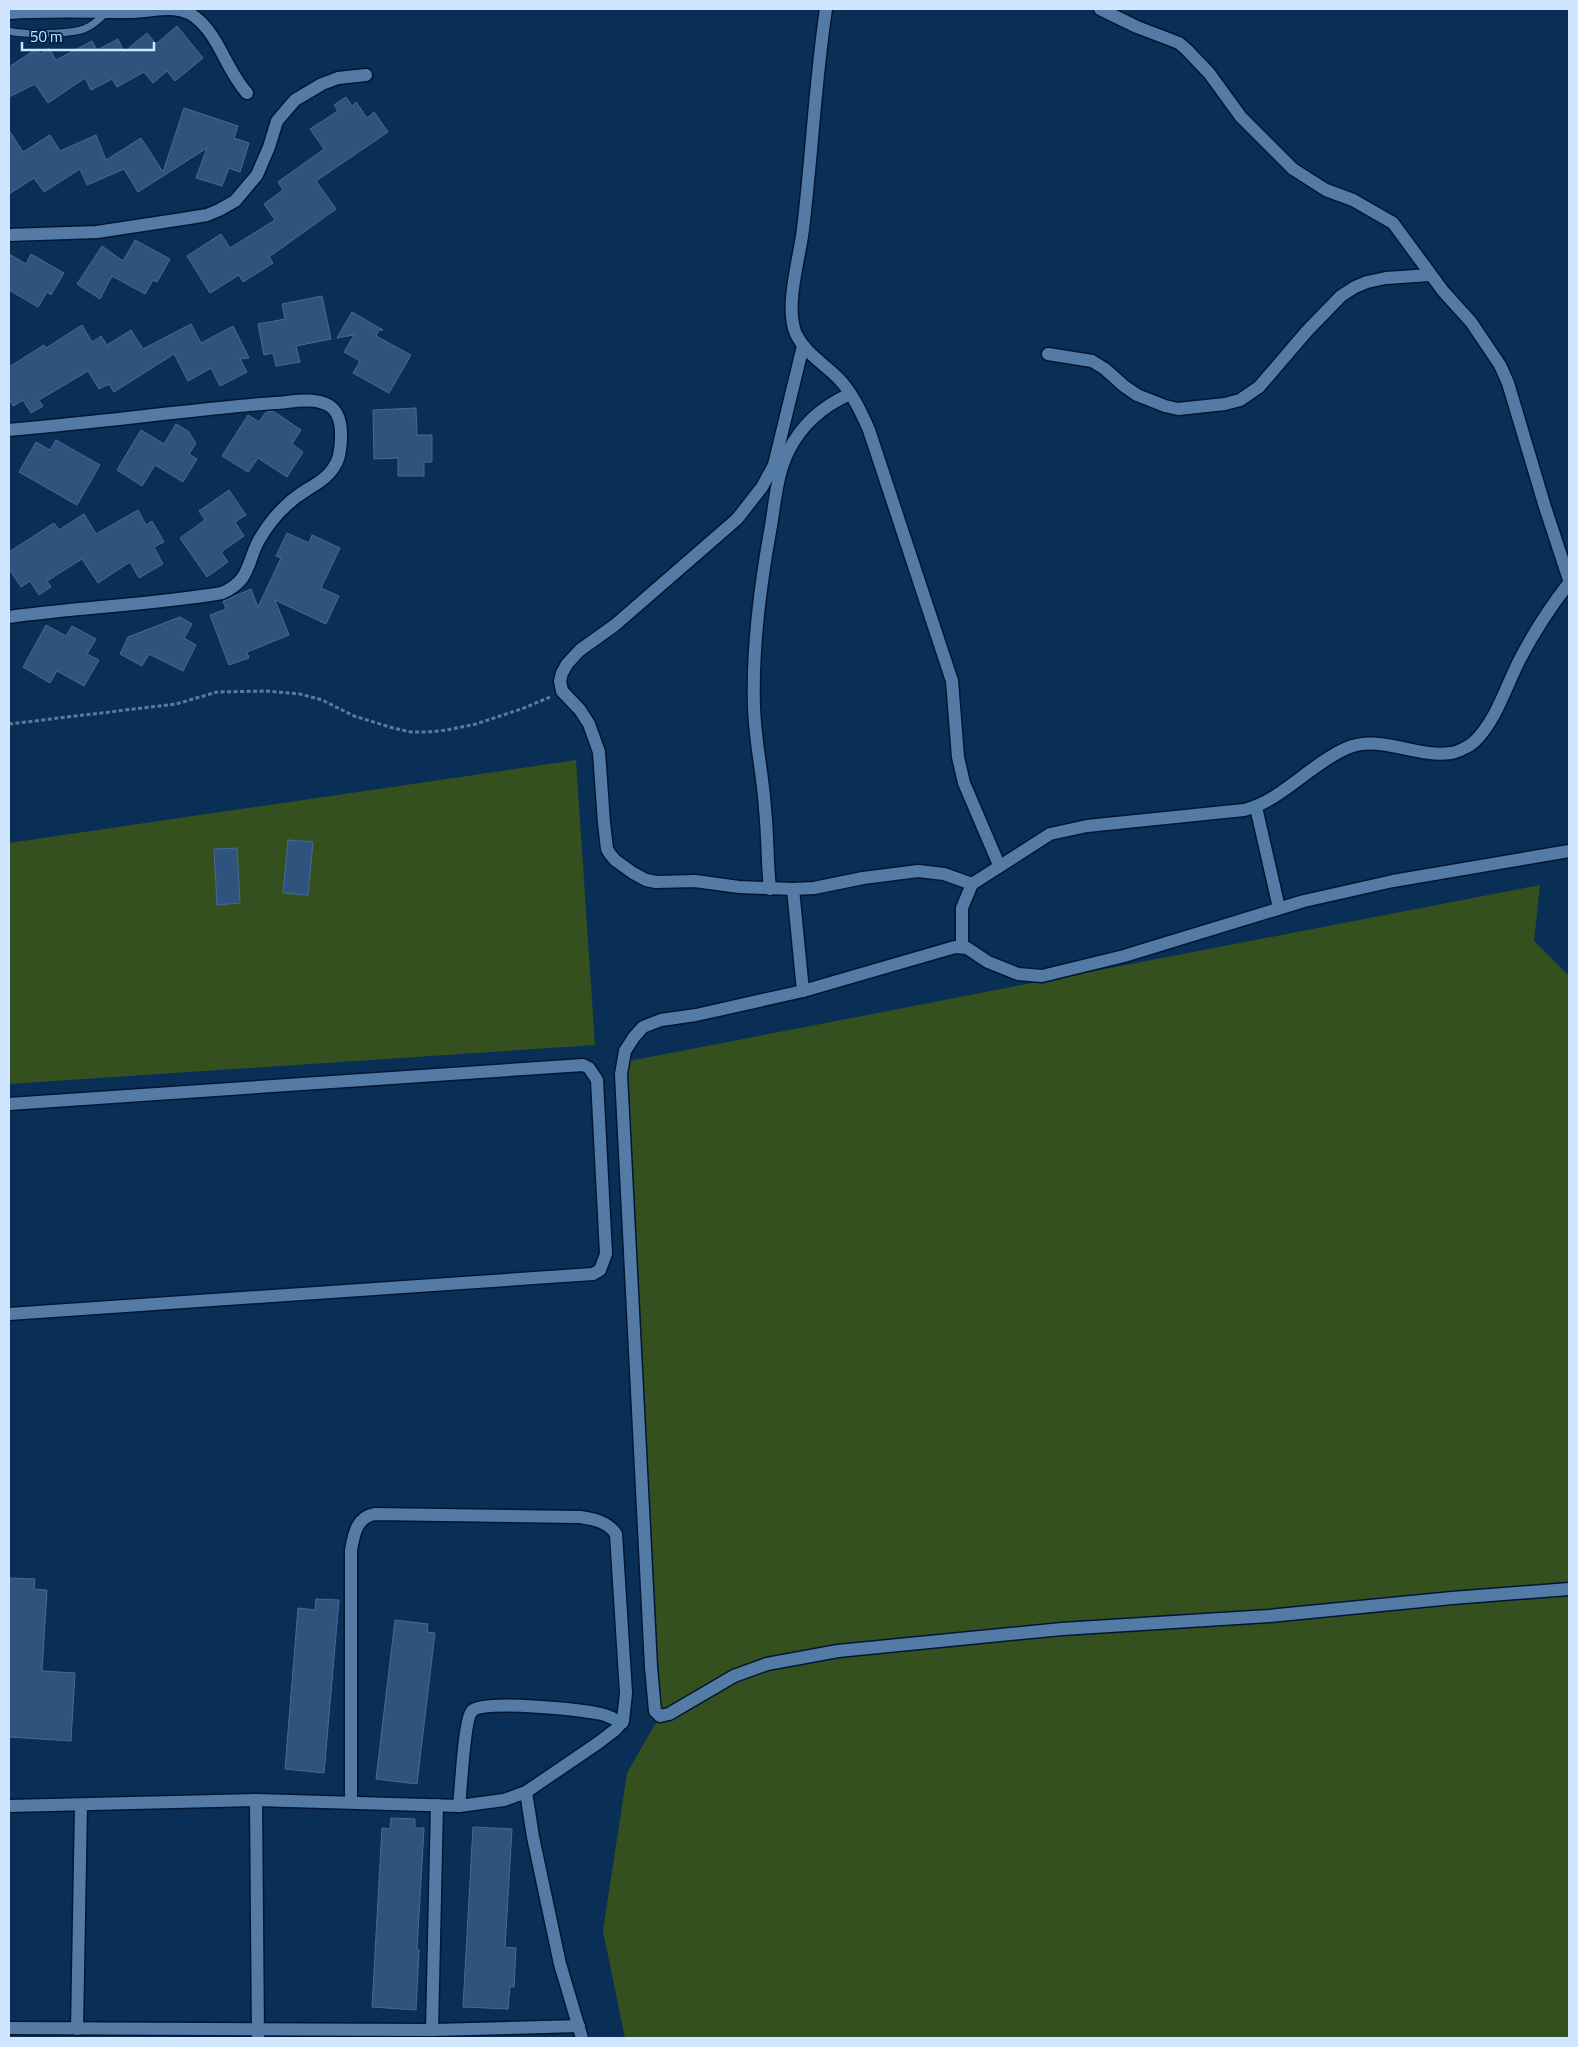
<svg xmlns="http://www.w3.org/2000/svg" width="1578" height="2047" font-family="'Titillium Web',sans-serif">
  <rect width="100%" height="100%" fill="#0a2f56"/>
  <g fill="#35501f">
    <polygon points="576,760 595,1045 9,1084 9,843"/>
    <polygon points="1540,885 1534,941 1569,976 1569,2038 625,2038 603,1931 627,1773 658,1719 624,1062"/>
  </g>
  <g fill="#2f537d" stroke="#456a96">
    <polygon points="177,26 203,58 175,81 167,71 153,83 144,72 117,87 112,79 91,90 85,78 48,103 35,84 9,97 9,67 36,49 40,54 49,48 56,60 92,41 97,50 118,39 124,52 147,33 156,44"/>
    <polygon points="346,97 352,106 356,102 367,118 374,112 388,132 316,181 336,209 269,257 273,263 243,282 239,275 210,293 187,256 221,234 230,248 275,220 264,204 283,190 278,182 324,149 310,129 338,111 334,105"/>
    <polygon points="184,108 238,126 234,138 249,143 240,172 229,168 222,186 196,178 207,148 138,192 124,169 87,185 80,169 44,192 34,178 9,194 9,130 23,152 50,135 60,151 96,135 106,160 141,138 163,172"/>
    <polygon points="135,240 170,259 157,282 153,280 145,294 112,276 100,299 77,284 102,246 123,261"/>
    <polygon points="9,254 26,264 31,254 64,273 51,295 47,292 38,307 9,290"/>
    <polygon points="322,296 331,339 296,346 300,362 276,366 273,353 264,355 258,324 285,319 282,304"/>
    <polygon points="352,312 383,330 379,330 376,336 411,355 389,393 353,373 360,361 344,352 354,335 337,338"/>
    <polygon points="191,324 201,343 233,326 249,358 240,359 247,372 220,386 211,368 188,381 174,354 114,392 109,384 99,389 88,371 39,400 43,406 31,413 23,400 13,406 9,399 9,367 44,345 46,348 82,325 92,342 101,336 107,345 131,330 143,349"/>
    <polygon points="416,408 417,435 432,435 432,462 424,462 424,476 398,476 398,458 374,459 373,410"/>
    <polygon points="273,411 301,430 292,444 303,452 287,477 258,458 248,472 222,456 248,415 259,422 266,412"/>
    <polygon points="176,424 188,431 196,443 189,454 197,459 183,482 155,465 142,486 117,470 141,430 164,444"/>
    <polygon points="56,440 100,465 77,505 19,472 36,442 50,450"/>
    <polygon points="229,490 246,515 235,522 244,536 221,552 228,562 207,577 180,538 205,520 199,511"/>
    <polygon points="138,510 146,525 152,521 164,542 154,547 163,564 139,578 130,562 98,583 82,559 47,581 51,587 39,595 30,581 21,587 9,569 9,552 54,523 59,530 84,514 96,534"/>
    <polygon points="287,533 309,543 312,535 340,548 321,588 339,596 326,624 275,600 289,635 247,652 249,658 229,665 210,615 226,609 223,601 251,589 258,607 281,558 276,556"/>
    <polygon points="180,617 192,624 184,638 196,645 183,671 149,654 142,666 120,654 128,637"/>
    <polygon points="46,625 66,636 72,626 96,639 87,654 99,660 84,686 57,671 50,683 23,667"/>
    <polygon points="288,840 313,842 308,895 283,893"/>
    <polygon points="237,848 240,903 217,905 214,849"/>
    <polygon points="9,1578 35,1579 34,1589 47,1590 42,1671 75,1673 71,1741 9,1737"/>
    <polygon points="316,1599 339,1600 324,1773 285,1769 298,1608 315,1610"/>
    <polygon points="395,1620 428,1624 427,1632 435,1633 417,1784 376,1779"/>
    <polygon points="391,1818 415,1819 415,1828 424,1828 417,1949 419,1950 416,2010 372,2007 382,1828 390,1829"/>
    <polygon points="473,1827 512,1829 505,1947 516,1948 514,1987 510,1987 508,2009 463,2007"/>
  </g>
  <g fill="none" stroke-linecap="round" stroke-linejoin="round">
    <g stroke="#001733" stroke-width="9">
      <path id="lane" d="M9,31C23,35 71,34 84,29C94,25 100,19 106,12"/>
    </g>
    <g stroke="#001733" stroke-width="15">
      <g id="street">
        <path d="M826,9C815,82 812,155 803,229C800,257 784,307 796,334C805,353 823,363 838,378C852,392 861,412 869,430L952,681L958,757L964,783L999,865"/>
        <polyline points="1100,9 1137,27 1179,43 1187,50 1209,73 1241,117 1293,169 1326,190 1353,200 1393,223 1443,291 1471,322 1500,365 1508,383 1545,507 1569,580"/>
        <path d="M9,13C49,10 88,12 128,12C142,12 156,9 170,9C178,9 189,12 195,17C219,35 226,70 247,93"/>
        <polyline points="9,235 97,232 189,218 207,215 219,210 235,201 257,175 269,147 277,121 295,100 322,84 338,78 366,75"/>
        <polyline points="803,346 774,465 762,487 737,519 615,625 580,650 567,664 562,673 560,681 562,691 580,710 589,724 599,752 604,823 607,849 610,854 615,860 633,873 646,880 656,882 695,881 739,887 793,889 814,888 863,878 918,871 944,874 972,884"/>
        <polyline points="1048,354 1092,361 1105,369 1124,386 1137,395 1165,406 1178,409 1225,404 1240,400 1259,387 1307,331 1341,296 1355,287 1367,282 1386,278 1430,275"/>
        <path d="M9,430C51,426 94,422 136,417C183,412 229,406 275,403C292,402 313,397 328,405C343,413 342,435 340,450C338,469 324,480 308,489C288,501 271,519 259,540C246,564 251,580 222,593C151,605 80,607 9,617"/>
        <polyline points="1256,807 1279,908"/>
        <polyline points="1569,851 1393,881 1304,901 1124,956 1042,976 1018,974 988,962 967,948 955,947 803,991 696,1015 661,1020 643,1027 634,1037 625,1051 621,1074 651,1667 655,1711 660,1716 669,1714 734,1676 767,1664 838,1651 1062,1629 1269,1616 1452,1598 1569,1589"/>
        <path d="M770,889C767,862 768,836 765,809C763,775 755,742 754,707C752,647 760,586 771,526C775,502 777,474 788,452C801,425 823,406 850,394"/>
        <polyline points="793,889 803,991"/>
        <path d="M962,946V908L972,884L1050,834L1087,826L1244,810C1283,800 1310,764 1347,748C1381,734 1416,758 1451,753C1458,752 1470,746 1475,741C1497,719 1506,686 1520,659C1534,632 1551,606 1569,583"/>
        <polyline points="9,1104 583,1065 589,1068 597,1080 606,1254 600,1270 593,1274 9,1314"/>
        <polyline points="526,1792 533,1837 560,1964 582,2038"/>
        <polyline points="256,1800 258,2038"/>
        <path d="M9,1806L256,1800L459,1806L504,1800L526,1792L598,1743L615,1730L623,1721L626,1693L616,1534C608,1522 594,1519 580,1517L375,1514C357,1517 354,1533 351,1550V1802"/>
        <path d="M459,1806C461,1790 464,1719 472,1711C484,1699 582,1710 601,1714C609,1716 615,1719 622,1723"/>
        <polyline points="9,2028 432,2030 579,2026"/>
        <polyline points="77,2029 81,1805"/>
        <polyline points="432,2030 437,1805"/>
      </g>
    </g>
    <polyline stroke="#5c7a9b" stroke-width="3" stroke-dasharray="4 2.5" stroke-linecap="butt" points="9,724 176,704 217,692 266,691 300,694 322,700 354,716 393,728 411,732 428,732 447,730 476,724 524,708 550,697"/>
    <use href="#lane" stroke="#547aa6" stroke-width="7"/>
    <use href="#street" stroke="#547aa6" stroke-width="12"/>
  </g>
  <rect width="1578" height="2047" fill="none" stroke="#d0e5fe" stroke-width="20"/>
  <path d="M22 42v8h132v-8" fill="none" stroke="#d0e5fe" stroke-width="2.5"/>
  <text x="30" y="42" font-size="15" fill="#d0e5fe" stroke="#00254b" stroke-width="4" paint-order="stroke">50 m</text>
</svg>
